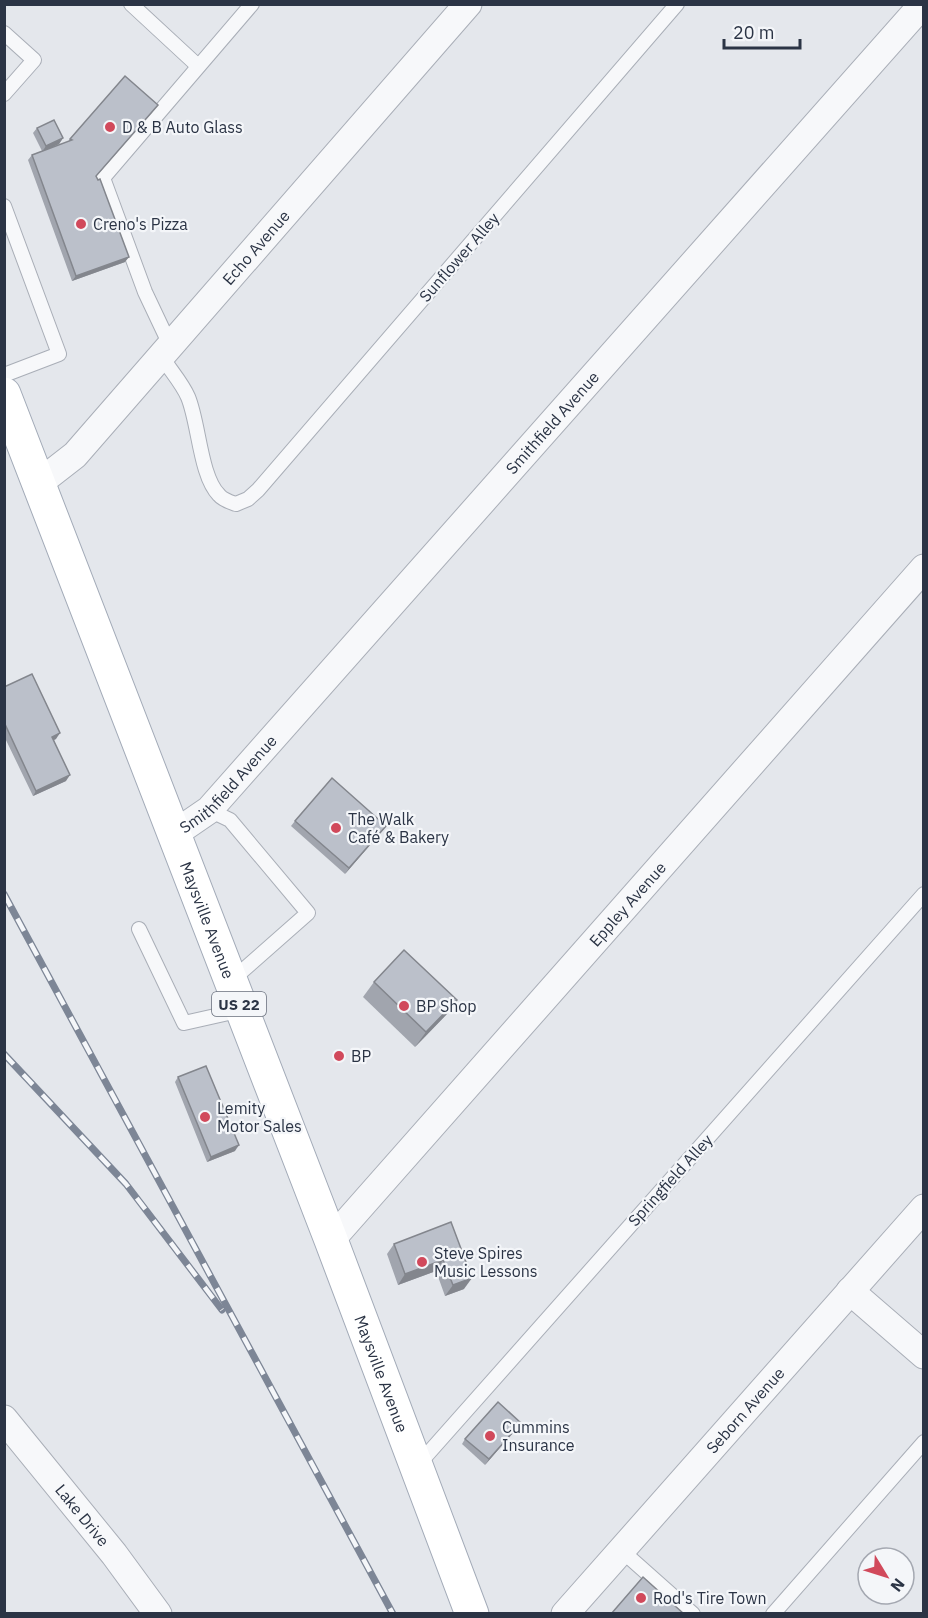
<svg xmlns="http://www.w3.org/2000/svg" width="928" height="1618" font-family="'IBM Plex Sans',sans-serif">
  <rect width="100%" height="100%" fill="#e4e7ec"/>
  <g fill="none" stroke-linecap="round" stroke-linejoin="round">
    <g stroke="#a9aeb7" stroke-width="16">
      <g id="lane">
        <polyline points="131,4 198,66"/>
        <polyline points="4,33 34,60 4,94"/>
        <polyline points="4,206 59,354 4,375"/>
        <polyline points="171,347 145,292 103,178 252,4"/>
        <path d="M162,357C170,370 182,383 188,397C199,423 200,476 219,495C223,500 230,502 236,504L248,499L258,490L677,4"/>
        <polyline points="209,810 230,820 308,913 232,980"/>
        <polyline points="139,929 184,1023 242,1010"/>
        <polyline points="417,1466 924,894"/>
        <polyline points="621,1550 693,1614"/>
        <polyline points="773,1614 924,1442"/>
      </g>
    </g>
    <g stroke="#a9aeb7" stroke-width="29">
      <g id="street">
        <path id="s1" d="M39,483L75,455L468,4"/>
        <path id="s2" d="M174,834L209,810L923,4"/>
        <path id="s3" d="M331,1240L924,568"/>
        <polyline points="850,1291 924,1355"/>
        <path id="s4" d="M4,1419L114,1554L158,1614"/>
        <path id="s5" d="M565,1614L924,1208"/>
      </g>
    </g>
    <g stroke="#a3abb8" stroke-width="35">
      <g id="primary">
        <path id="s6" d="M4,394L331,1240L472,1614"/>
      </g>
    </g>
    <use href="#lane" stroke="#f7f8fa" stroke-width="14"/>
    <use href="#street" stroke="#f7f8fa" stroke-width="27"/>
    <use href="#primary" stroke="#fff" stroke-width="33"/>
    <g stroke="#7d8696" stroke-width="7">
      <g id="rail">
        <polyline points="4,894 393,1614"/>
        <polyline points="4,1054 126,1184 222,1310"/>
      </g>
    </g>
    <use href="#rail" stroke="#f4f6f9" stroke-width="4.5" stroke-dasharray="14" stroke-linecap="butt"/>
  </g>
  <g fill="#a1a5ae">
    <polygon points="158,105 96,176 125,262 72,281 28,160 32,155 42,151 33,133 37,128 63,138 59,144 46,150 68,142 70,139"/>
    <polygon points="4,687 56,739 54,740 66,781 33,796 4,736"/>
    <polygon points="295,821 386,826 345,874 291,826"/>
    <polygon points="374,982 457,1000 446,1015 415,1047 363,997"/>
    <polygon points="178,1077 235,1151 207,1162 175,1082"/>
    <polygon points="451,1222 464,1289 445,1296 436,1271 398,1285 387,1254 394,1244"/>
    <polygon points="521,1423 485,1465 462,1444 465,1439"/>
  </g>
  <g fill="#83868d">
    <polygon points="158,105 154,110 92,181 96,176"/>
    <polygon points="63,138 59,144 42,152 46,146"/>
    <polygon points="129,257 125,262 72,281 76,276"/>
    <polygon points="60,733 56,739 49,742 52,737"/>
    <polygon points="70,775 66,781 33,796 36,791"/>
    <polygon points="386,826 382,831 345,874 349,868"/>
    <polygon points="457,1000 446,1015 415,1047 426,1032"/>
    <polygon points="239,1145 235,1151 207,1162 211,1157"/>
    <polygon points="443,1260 436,1271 398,1285 405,1274"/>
    <polygon points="472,1278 464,1289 445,1296 453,1285"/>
    <polygon points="521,1423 517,1428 485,1465 489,1459"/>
  </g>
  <g fill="#bbc0ca" stroke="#83868d" stroke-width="1.5">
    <polygon points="125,76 158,105 96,176 98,180 100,179 129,257 76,276 32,155 72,140 70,139"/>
    <polygon points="54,120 63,138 46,146 37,128"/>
    <polygon points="32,674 60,733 52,737 70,775 36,791 4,722 4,687"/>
    <polygon points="332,778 386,826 349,868 295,821"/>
    <polygon points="404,950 457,1000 426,1032 374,982"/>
    <polygon points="206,1066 239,1145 211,1157 178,1077"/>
    <polygon points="451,1222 472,1278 453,1285 443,1260 405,1274 394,1244"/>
    <polygon points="498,1402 521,1423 489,1459 465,1439"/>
    <polygon points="643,1577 684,1614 611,1614"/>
  </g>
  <g fill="#d1495b" stroke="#f4f6f9" stroke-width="2">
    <circle cx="110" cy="127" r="6"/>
    <circle cx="81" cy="224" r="6"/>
    <circle cx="336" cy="828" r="6"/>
    <circle cx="404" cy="1006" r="6"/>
    <circle cx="339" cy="1056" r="6"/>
    <circle cx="205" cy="1117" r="6"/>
    <circle cx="422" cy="1262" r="6"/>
    <circle cx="490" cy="1436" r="6"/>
    <circle cx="641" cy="1598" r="6"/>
  </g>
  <g text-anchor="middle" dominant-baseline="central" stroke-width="4.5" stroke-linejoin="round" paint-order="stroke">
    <rect fill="#f4f6f9" stroke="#676e7b" stroke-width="1.5" x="212" y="992" width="54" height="24" rx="4.5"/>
    <g font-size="15" font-weight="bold" fill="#2b3445">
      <text x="239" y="1004">US 22</text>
    </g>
    <g font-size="16" fill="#2b3445" stroke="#f4f6f9" text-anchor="start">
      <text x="122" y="127">D &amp; B Auto Glass</text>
      <text x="93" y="224">Creno's Pizza</text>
      <text x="348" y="819">The Walk<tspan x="348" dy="18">Café &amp; Bakery</tspan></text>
      <text x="416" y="1006">BP Shop</text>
      <text x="351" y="1056">BP</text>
      <text x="217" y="1108">Lemity<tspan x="217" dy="18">Motor Sales</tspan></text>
      <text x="434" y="1253">Steve Spires<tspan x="434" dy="18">Music Lessons</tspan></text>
      <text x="502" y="1427">Cummins<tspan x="502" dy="18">Insurance</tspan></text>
      <text x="653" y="1598">Rod's Tire Town</text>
    </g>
    <g font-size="16" fill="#2b3445" stroke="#f4f6f9">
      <text stroke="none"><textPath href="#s1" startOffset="321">Echo Avenue</textPath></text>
      <text transform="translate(459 257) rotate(-49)">Sunflower Alley</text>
      <text stroke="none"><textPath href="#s2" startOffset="560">Smithfield Avenue</textPath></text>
      <text stroke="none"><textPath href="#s2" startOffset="74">Smithfield Avenue</textPath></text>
      <text stroke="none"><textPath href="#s3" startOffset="448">Eppley Avenue</textPath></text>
      <text stroke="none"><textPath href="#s6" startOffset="564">Maysville Avenue</textPath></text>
      <text transform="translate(670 1180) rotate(-48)">Springfield Alley</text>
      <text stroke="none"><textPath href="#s6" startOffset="1050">Maysville Avenue</textPath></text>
      <text stroke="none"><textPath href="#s5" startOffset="272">Seborn Avenue</textPath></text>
      <text stroke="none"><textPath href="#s4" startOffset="124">Lake Drive</textPath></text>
    </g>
  </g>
  <rect width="928" height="1618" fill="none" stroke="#2b3445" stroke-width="12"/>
  <g transform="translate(886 1576) rotate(128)"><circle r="28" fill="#f4f6f9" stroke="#a4a8b1" stroke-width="1.5"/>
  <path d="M0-4.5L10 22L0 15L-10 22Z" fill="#d1495b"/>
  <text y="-9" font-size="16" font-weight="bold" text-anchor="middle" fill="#2b3445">N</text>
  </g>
  <path d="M724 39v9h76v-9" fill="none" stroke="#2b3445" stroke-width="3"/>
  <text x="733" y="39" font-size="18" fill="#2b3445" stroke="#f4f6f9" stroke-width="4.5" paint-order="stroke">20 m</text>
</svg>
